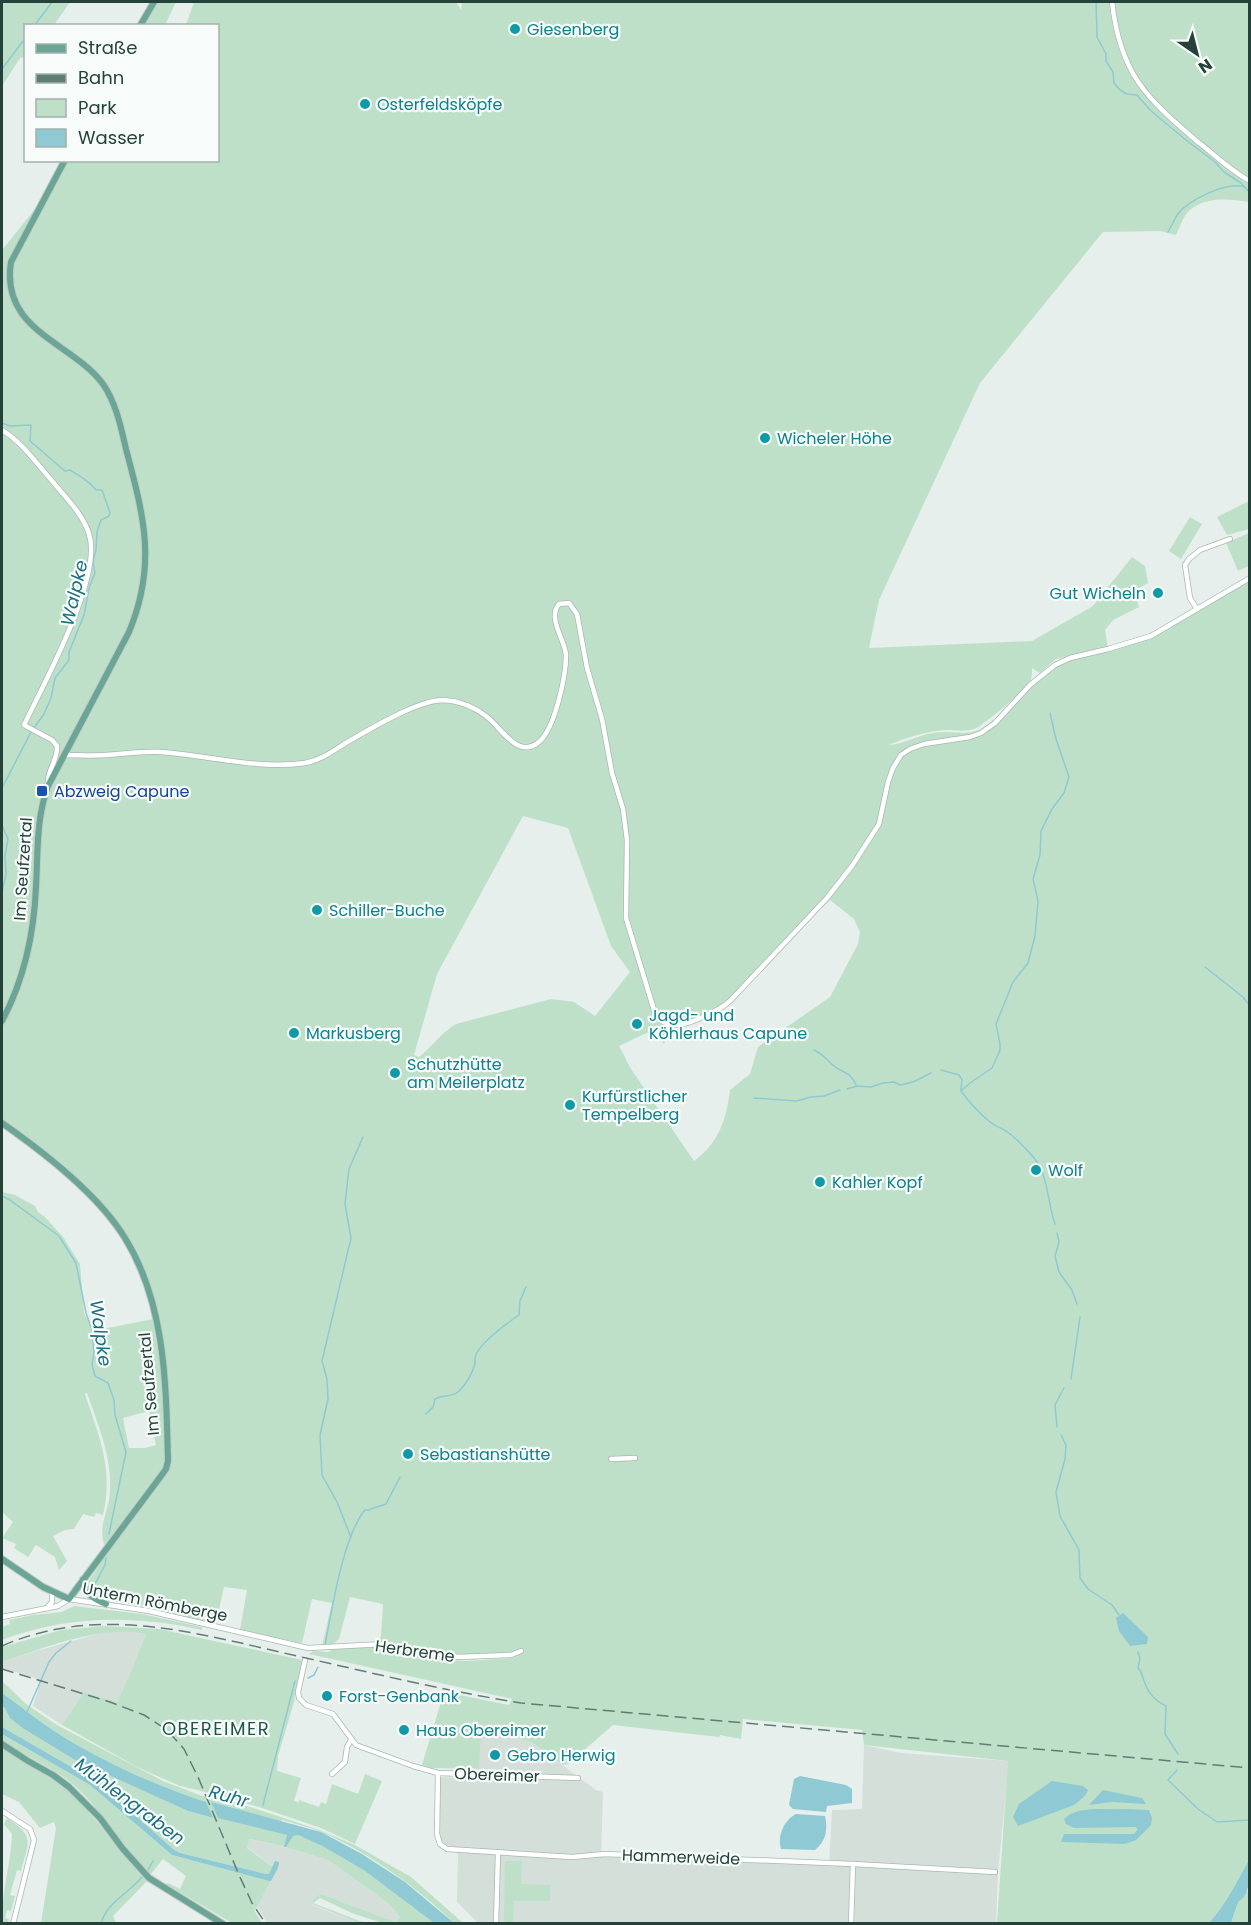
<svg xmlns="http://www.w3.org/2000/svg" width="1251" height="1925" font-family="Poppins,sans-serif">
  <rect width="100%" height="100%" fill="#e6efeb"/>
  <g fill="#d4dfda">
    <polygon points="117,1631 136,1632 146,1634 131,1671 117,1702 84,1692 62,1725 33,1706 38,1691 39,1679 2,1668 2,1662 29,1653 101,1633"/>
    <polygon points="480,1728 531,1742 596,1790 603,1792 601,1857 768,1861 829,1866 832,1810 862,1809 864,1745 901,1753 1009,1761 998,1872 996,1923 478,1923 457,1902 458,1856 456,1847 446,1845 440,1838 439,1777 478,1779"/>
    <polygon points="248,1839 282,1846 328,1860 388,1903 400,1917 396,1922 321,1894 312,1905 359,1923 267,1923 257,1907 277,1870 247,1847"/>
  </g>
  <g fill="#bfe0c8" fill-rule="evenodd">
    <polygon points="2,2 70,2 54,25 26,26 25,57 20,58 2,86"/>
    <polygon points="153,2 176,2 165,25 139,26"/>
    <path d="M194,2H456L461,10L462,2H1109C1117,67 1137,95 1188,136C1207,152 1221,163 1244,175C1226,163 1210,149 1194,135C1146,94 1119,67 1114,2H1249V202C1229,199 1207,196 1190,210C1183,216 1180,227 1176,235L1160,231L1103,232L980,383L879,600L869,648L1032,641L1093,606L1132,557L1145,566L1148,583L1134,591L1139,607L1113,620L1105,630L1108,648L1056,659L1040,673L1032,668C1032,671 1032,678 1030,682C1027,688 982,727 974,729C964,732 956,730 946,730C926,731 906,738 888,745C902,745 918,735 933,733C948,730 964,736 979,730C985,728 990,723 994,719L992,725L1014,702L1062,661L1112,650L1149,639L1249,582L1250,1860C1237,1882 1226,1904 1209,1923H997L1008,1761L864,1745L862,1730L743,1719L741,1739L720,1735L719,1737L613,1725L568,1764L563,1765L531,1742L481,1729L479,1769L431,1768L422,1765L444,1692L509,1705L512,1699L309,1654L315,1650V1651L328,1652L335,1648L373,1646L389,1647L453,1660L466,1661L513,1658L521,1653L450,1655L399,1644L379,1642L381,1635L383,1604L350,1597L339,1639L332,1645L322,1646L332,1603L312,1599L302,1643L240,1630L247,1590L224,1587L216,1623L168,1613L150,1606L134,1605L103,1599L95,1596L90,1590L88,1582L118,1538L113,1535L104,1545C98,1524 109,1512 110,1492C112,1456 98,1425 87,1393L85,1394C99,1436 114,1470 103,1515L96,1513L94,1517L83,1514L74,1529L65,1530L53,1536L67,1561L59,1570L55,1557L36,1545L28,1557L14,1548L16,1544L2,1538L13,1522L2,1512V1192L15,1195L35,1206L38,1212L45,1217L63,1237L80,1264L84,1313L93,1331L153,1319C149,1299 143,1279 135,1261C108,1204 53,1161 2,1127V256L3,249L42,200L63,161L218,160V26L186,25ZM523,816L568,828L611,946L630,972L595,1016L574,1002L551,999L456,1024C442,1032 432,1047 419,1057L414,1055L437,974ZM830,900L854,919L860,932L858,944L830,997L758,1047L750,1074L730,1090C726,1120 719,1143 694,1161L631,1069L619,1046L655,1029L664,1044L669,1028L707,1017L719,1012L730,1004L782,945ZM149,1411L156,1445L145,1448H129L123,1418Z"/>
    <polygon points="1249,501 1249,529 1227,535 1217,517"/>
    <polygon points="1190,517 1202,524 1181,559 1169,551"/>
    <polygon points="1249,533 1249,566 1238,571 1226,543"/>
    <path d="M74,1606L142,1614L202,1627V1630C134,1615 67,1615 2,1640V1627L10,1624L9,1620L33,1615L62,1612Z"/>
    <path d="M103,1626L159,1629L302,1660L294,1702L278,1756L277,1771L301,1778L294,1801L299,1802V1800L319,1807L321,1802L326,1804L332,1784L358,1794L365,1774L382,1781L355,1844L321,1828L262,1808L222,1796L180,1786L137,1767L62,1725L84,1692L117,1702L131,1671L146,1634C103,1624 43,1648 2,1662V1647L61,1630Z"/>
    <path d="M2,1681L26,1704L57,1725L163,1781L202,1796L228,1800L284,1818L319,1830L355,1845L411,1877L463,1923H454C418,1888 368,1852 321,1832C309,1827 295,1824 282,1820L272,1830L287,1835L285,1847L293,1835H298L324,1847L365,1871L434,1923H383L354,1914L320,1898L313,1903L365,1923H359L312,1904L315,1898L321,1894L396,1922L400,1917L388,1903L328,1860L282,1846L249,1839L247,1848L277,1870L257,1907L254,1910L262,1923H232L166,1884L168,1883L180,1889L186,1876L163,1859L151,1874C123,1848 105,1814 77,1788C56,1768 26,1757 2,1741V1734L90,1785L172,1855L269,1881V1874H266L180,1853L173,1849L116,1798L82,1773L2,1727V1706L5,1708L11,1718L24,1729L75,1760L188,1811L212,1818L206,1802C154,1785 101,1761 54,1731C36,1719 19,1705 2,1693Z"/>
    <path d="M2,1748C22,1761 45,1772 64,1788C96,1814 118,1852 147,1881L113,1916L116,1923H41L56,1828L54,1822L40,1828L19,1802L2,1794Z"/>
    <path d="M7,1818C35,1837 29,1840 21,1871L17,1870L10,1895L15,1896L11,1911L7,1910L5,1918L9,1919L8,1923H2C1,1893 11,1864 12,1834L4,1824Z"/>
    <polygon points="505,1861 522,1861 521,1884 550,1885 550,1901 514,1901 513,1923 508,1923 504,1920"/>
    <polygon points="1249,1889 1249,1923 1231,1924 1238,1901"/>
  </g>
  <g fill="#8ec9d4">
    <polygon points="1123,1613 1148,1637 1147,1644 1130,1646 1119,1631 1116,1618"/>
    <path d="M2,1693C19,1705 36,1719 54,1731C101,1761 154,1785 206,1802L213,1818L188,1811L75,1760L24,1729L10,1718L5,1708L2,1706Z"/>
    <polygon points="2,1727 82,1773 116,1798 173,1849 180,1853 266,1874 269,1874 275,1861 279,1862 278,1868 271,1881 269,1881 172,1855 90,1785 2,1734"/>
    <polygon points="800,1776 846,1785 852,1789 852,1803 827,1806 826,1812 793,1809 789,1805 794,1779"/>
    <polygon points="1052,1781 1083,1786 1088,1790 1085,1796 1074,1805 1018,1826 1013,1817 1019,1804"/>
    <polygon points="1103,1790 1142,1798 1146,1804 1112,1802 1089,1805"/>
    <polygon points="211,1802 321,1832 362,1854 405,1882 454,1923 434,1923 365,1871 324,1847 298,1835 293,1836 286,1847 284,1847 287,1835 218,1818"/>
    <path d="M1124,1809L1149,1810L1152,1818L1151,1825L1136,1840L1125,1844L1061,1842L1064,1834H1134L1138,1829L1135,1827L1074,1828L1066,1824L1064,1819C1077,1805 1106,1810 1124,1809Z"/>
    <path d="M796,1814L825,1816C828,1830 826,1841 815,1850L781,1849C777,1836 784,1820 796,1814Z"/>
    <path d="M1249,1860C1250,1875 1251,1894 1238,1902L1231,1923H1209C1226,1904 1237,1882 1249,1860Z"/>
  </g>
  <g fill="none" stroke-linecap="round" stroke-linejoin="round">
    <g stroke="#8ec9d4" stroke-width="1.5">
      <polyline points="1096,2 1097,37 1106,54 1106,61 1113,72 1114,83 1120,90 1127,94 1137,95 1150,110 1186,140 1215,162 1224,172 1241,183 1250,193"/>
      <polyline points="34,26 52,2"/>
      <polyline points="2,69 26,37"/>
      <path d="M1168,232C1171,227 1174,220 1177,215C1188,200 1227,181 1245,187"/>
      <path d="M2,423L10,426L31,425L30,441L65,471L70,470C80,476 89,481 96,490H102L110,513L109,516L101,520L97,532L96,550L93,561L95,573L89,588L84,615L69,652V660L55,678L51,698L44,714L34,728"/>
      <path d="M1050,713L1056,739L1069,777L1064,793L1052,809L1041,831L1040,855L1033,879L1038,901L1035,936L1028,963L1013,982L996,1024L1000,1044V1050L992,1068L970,1083L961,1091C969,1102 979,1113 990,1122C995,1126 1001,1128 1006,1131C1015,1137 1034,1156 1039,1165C1049,1184 1048,1204 1055,1224"/>
      <polyline points="2,788 31,732"/>
      <polyline points="2,825 8,839 5,856 6,874 2,892"/>
      <polyline points="1205,967 1243,997 1250,1006"/>
      <path d="M814,1050C823,1054 827,1060 834,1066C844,1074 850,1071 856,1085"/>
      <polyline points="941,1070 959,1075 962,1080 961,1090"/>
      <polyline points="847,1089 857,1086 871,1087 883,1083 894,1082 900,1085 913,1082 931,1073"/>
      <polyline points="754,1098 797,1101 811,1097 824,1096 840,1090"/>
      <polyline points="2,1196 10,1200 59,1236 76,1263 86,1313 92,1330 94,1352 92,1365 95,1376 108,1383 114,1400 115,1415 126,1452 109,1534"/>
      <polyline points="1057,1233 1059,1242 1055,1256 1059,1272 1072,1290 1077,1304"/>
      <polyline points="1071,1379 1080,1317"/>
      <path d="M426,1414L433,1407L435,1399C442,1395 452,1397 458,1392C465,1386 473,1373 475,1363C475,1359 475,1357 476,1354C484,1340 506,1324 519,1315L520,1301L526,1287"/>
      <polyline points="1057,1427 1055,1405 1064,1388"/>
      <polyline points="1061,1435 1066,1445 1065,1459 1056,1492 1060,1516 1079,1550 1080,1578 1088,1589 1112,1605 1119,1615"/>
      <polyline points="371,1509 386,1504 400,1477"/>
      <polyline points="351,1537 337,1502 322,1475 320,1435 328,1399 327,1379 322,1361 351,1238 345,1204 349,1169 363,1137"/>
      <polyline points="93,1588 105,1565 106,1558"/>
      <path d="M325,1645C332,1610 343,1536 365,1510H370"/>
      <path d="M1138,1652L1140,1659L1138,1668C1142,1672 1142,1675 1144,1681C1149,1694 1154,1700 1166,1706L1165,1734L1178,1754"/>
      <polyline points="308,1678 314,1675 318,1667"/>
      <polyline points="27,1712 49,1662 56,1653 71,1641"/>
      <polyline points="1177,1770 1168,1780 1198,1809 1217,1822 1250,1820"/>
      <polyline points="263,1805 295,1681"/>
      <polyline points="148,1870 153,1861"/>
      <path d="M101,1924C106,1903 129,1893 142,1877"/>
    </g>
    <g stroke="#a8b8b2" stroke-width="6">
      <g id="minor">
        <path d="M1112,2C1120,73 1145,97 1198,142C1215,155 1231,171 1250,181"/>
        <path d="M2,430C22,442 37,464 53,482C65,497 83,514 89,534C103,577 44,683 24,725L52,740L57,746C58,761 46,771 48,786"/>
        <polyline points="1197,609 1190,598 1185,565 1189,559 1200,550 1230,539"/>
        <path d="M65,755C79,755 92,756 106,755C124,754 142,751 160,752C206,755 260,770 305,763C322,760 334,750 349,741C372,728 418,700 444,700C459,701 474,707 486,716C502,728 518,761 540,741C555,727 566,676 566,655C565,640 547,618 559,604L569,603L577,614L587,668L602,719L612,773L623,809L627,840L626,918L654,1010C657,1016 660,1021 667,1024C682,1030 718,1011 730,1001L827,898L852,866L879,824L888,782L893,768L901,755L910,749L924,744L970,737L981,733L995,723L1030,685L1055,665L1070,658L1108,649L1151,636L1250,578"/>
        <polyline points="611,1459 635,1458"/>
        <polyline points="47,1608 52,1602 52,1592"/>
        <polyline points="2,1617 58,1606 69,1599 149,1611 308,1648 384,1644 458,1657 511,1655 521,1651"/>
        <polyline points="305,1660 298,1692 299,1698 306,1705 333,1714 356,1745 413,1766 438,1773 578,1778"/>
        <polyline points="438,1773 437,1834 440,1844 447,1849 572,1857 605,1854 853,1864 995,1872"/>
        <polyline points="332,1774 345,1762 347,1747 351,1740"/>
        <polyline points="2,1811 30,1829 34,1840 13,1924"/>
        <polyline points="496,1924 498,1853"/>
        <polyline points="851,1924 853,1864"/>
      </g>
    </g>
    <g stroke="#c2cac8" stroke-width="8">
      <g id="major">
        <polyline points="140,26 154,2"/>
        <path d="M2,1021C24,980 34,933 36,887C38,852 36,819 48,786L129,632C157,564 144,517 126,449C121,427 116,403 103,384C72,342 0,331 11,262L65,160"/>
        <path d="M2,1123C45,1153 98,1194 125,1238C166,1304 166,1386 168,1461L166,1469L161,1476L69,1599L43,1587L2,1559"/>
        <path d="M83,1580C86,1594 93,1599 106,1604"/>
        <polyline points="2,1744 28,1761 53,1775 69,1787 100,1818 123,1849 149,1878 223,1924"/>
      </g>
    </g>
    <use href="#minor" stroke="#fff" stroke-width="4.5"/>
    <use href="#major" stroke="#6aa596" stroke-width="6"/>
    <g stroke="#5f7d75" stroke-width="1.5" stroke-dasharray="12 6" stroke-linecap="butt">
      <path d="M2,1646C100,1603 199,1634 297,1656C372,1673 446,1691 521,1703L1250,1768"/>
      <polyline points="2,1669 110,1702 144,1715 167,1730 184,1749 198,1777 239,1875 252,1903 266,1924"/>
    </g>
  </g>
  <g fill="#0f9aa8" stroke="#f7fbf9" stroke-width="2">
    <circle cx="515" cy="29" r="6"/>
    <circle cx="365" cy="104" r="6"/>
    <circle cx="765" cy="438" r="6"/>
    <circle cx="1158" cy="593" r="6"/>
    <circle cx="317" cy="910" r="6"/>
    <circle cx="637" cy="1024" r="6"/>
    <circle cx="294" cy="1033" r="6"/>
    <circle cx="395" cy="1073" r="6"/>
    <circle cx="570" cy="1105" r="6"/>
    <circle cx="1036" cy="1170" r="6"/>
    <circle cx="820" cy="1182" r="6"/>
    <circle cx="408" cy="1454" r="6"/>
    <circle cx="327" cy="1696" r="6"/>
    <circle cx="404" cy="1730" r="6"/>
    <circle cx="495" cy="1755" r="6"/>
  </g>
  <rect fill="#1a4fb4" stroke="#f7fbf9" stroke-width="2" x="36" y="785" width="12" height="12" rx="3"/>
  <g text-anchor="middle" dominant-baseline="central" stroke-width="4.5" stroke-linejoin="round" paint-order="stroke">
    <g font-size="16" fill="#0d838f" stroke="#f7fbf9" text-anchor="start">
      <text x="527" y="29">Giesenberg</text>
      <text x="377" y="104">Osterfeldsköpfe</text>
      <text x="777" y="438">Wicheler Höhe</text>
      <text x="1146" y="593" text-anchor="end">Gut Wicheln</text>
      <text x="329" y="910">Schiller-Buche</text>
      <text x="649" y="1015">Jagd- und<tspan x="649" dy="18">Köhlerhaus Capune</tspan></text>
      <text x="306" y="1033">Markusberg</text>
      <text x="407" y="1064">Schutzhütte<tspan x="407" dy="18">am Meilerplatz</tspan></text>
      <text x="582" y="1096">Kurfürstlicher<tspan x="582" dy="18">Tempelberg</tspan></text>
      <text x="1048" y="1170">Wolf</text>
      <text x="832" y="1182">Kahler Kopf</text>
      <text x="420" y="1454">Sebastianshütte</text>
      <text x="339" y="1696">Forst-Genbank</text>
      <text x="416" y="1730">Haus Obereimer</text>
      <text x="507" y="1755">Gebro Herwig</text>
    </g>
    <g font-size="16" fill="#164399" stroke="#f7fbf9" text-anchor="start">
      <text x="54" y="791">Abzweig Capune</text>
    </g>
    <g font-size="16" fill="#24423a" stroke="#f7fbf9">
      <text transform="translate(23 869) rotate(-86)">Im Seufzertal</text>
      <text transform="translate(149 1384) rotate(-95)">Im Seufzertal</text>
      <text transform="translate(155 1602) rotate(11)">Unterm Römberge</text>
      <text transform="translate(415 1651) rotate(8)">Herbreme</text>
      <text transform="translate(497 1775) rotate(2)">Obereimer</text>
      <text transform="translate(681 1857) rotate(2)">Hammerweide</text>
    </g>
    <g font-size="18" font-style="italic" fill="#1c6f80" stroke="#f7fbf9">
      <text transform="translate(74 593) rotate(-77)">Walpke</text>
      <text transform="translate(101 1333) rotate(82)">Walpke</text>
      <text transform="translate(229 1796) rotate(16)">Ruhr</text>
      <text transform="translate(130 1801) rotate(37)">Mühlengraben</text>
    </g>
    <g font-size="18" letter-spacing="1.5" fill="#1f5548" stroke="#f7fbf9">
      <text x="216" y="1728">OBEREIMER</text>
    </g>
  </g>
  <rect width="1251" height="1925" fill="none" stroke="#24423a" stroke-width="6"/>
  <rect x="24" y="24" width="195" height="138" fill="#f7fbf9" stroke="#a3b1ad" stroke-width="1.5"/>
  <rect x="36" y="44" width="30" height="9" fill="#6aa596" stroke="#a3b1ad" stroke-width="1.5"/>
  <text x="78" y="54" font-size="18" fill="#24423a">Straße</text>
  <rect x="36" y="74" width="30" height="9" fill="#5f7d75" stroke="#a3b1ad" stroke-width="1.5"/>
  <text x="78" y="84" font-size="18" fill="#24423a">Bahn</text>
  <rect x="36" y="99" width="30" height="18" fill="#bfe0c8" stroke="#a3b1ad" stroke-width="1.5"/>
  <text x="78" y="114" font-size="18" fill="#24423a">Park</text>
  <rect x="36" y="129" width="30" height="18" fill="#8ec9d4" stroke="#a3b1ad" stroke-width="1.5"/>
  <text x="78" y="144" font-size="18" fill="#24423a">Wasser</text>
  <g transform="translate(1197 54) rotate(145)" stroke="#f7fbf9" stroke-width="4.5" paint-order="stroke">
  <path d="M0-4.5L10 22L0 15L-10 22Z" fill="#24423a"/>
  <text y="-9" font-size="16" font-weight="bold" text-anchor="middle" fill="#24423a">N</text>
  </g>
</svg>
